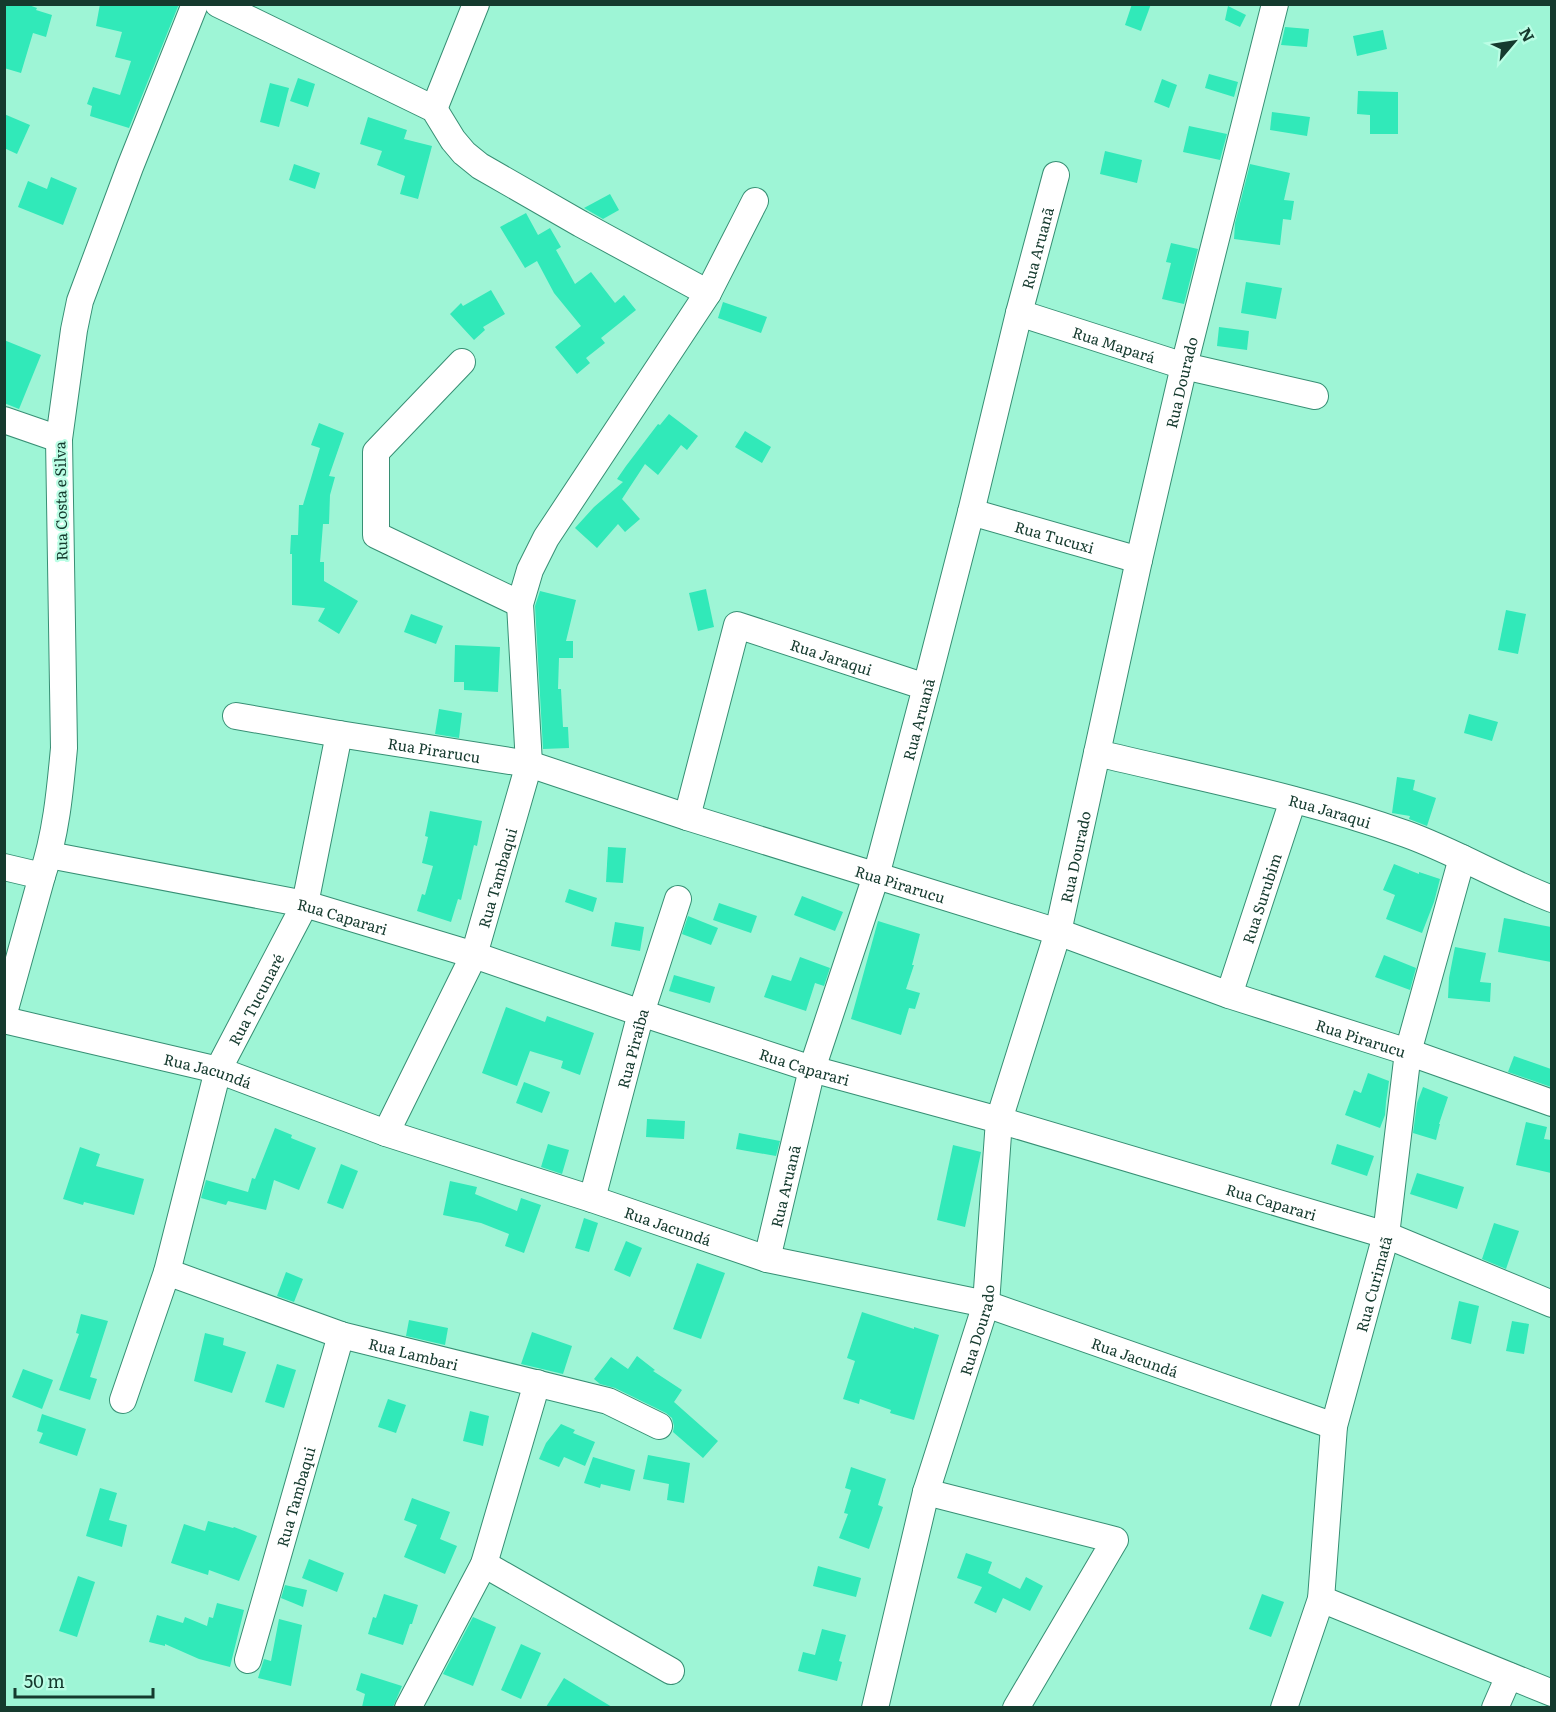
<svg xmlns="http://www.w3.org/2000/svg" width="1556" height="1712" font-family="Literata,serif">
  <rect width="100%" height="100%" fill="#9ef5d6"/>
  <g fill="#31e9b9">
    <polygon points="4,4 26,4 37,8 36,10 52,15 46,37 33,33 21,73 4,68"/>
    <polygon points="100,4 179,4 129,128 90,116 92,106 87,104 93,87 120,95 131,61 115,57 122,32 96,26"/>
    <polygon points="1132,4 1151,4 1141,31 1125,25"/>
    <polygon points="1228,6 1246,15 1240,27 1225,20"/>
    <polygon points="1285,27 1309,29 1307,47 1281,45"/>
    <polygon points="1383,30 1387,49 1357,56 1353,36"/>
    <polygon points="1209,74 1238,82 1234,97 1205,88"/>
    <polygon points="298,78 315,84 308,107 290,101"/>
    <polygon points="1162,79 1177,85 1169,108 1154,102"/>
    <polygon points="270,83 289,88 279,127 260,122"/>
    <polygon points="1358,91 1398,92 1398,134 1370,134 1370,115 1357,114"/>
    <polygon points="1272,112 1310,117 1307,136 1270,130"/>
    <polygon points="4,114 30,125 17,154 4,148"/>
    <polygon points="368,117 407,130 404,139 432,146 418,199 400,194 405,176 377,165 382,151 360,144"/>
    <polygon points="1189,126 1227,134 1220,160 1183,152"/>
    <polygon points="1105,151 1142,160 1137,183 1100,174"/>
    <polygon points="294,164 320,173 315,189 289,180"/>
    <polygon points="1250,164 1290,173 1284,200 1294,201 1291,220 1283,219 1280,245 1234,239 1235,223"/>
    <polygon points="51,177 77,188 63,225 18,207 28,181 47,189"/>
    <polygon points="610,194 619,210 603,219 584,208"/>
    <polygon points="526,213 538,235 550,228 561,247 556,250 575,284 591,272 615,303 624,295 636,310 601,338 605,343 586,358 590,363 577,374 555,347 581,326 554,293 537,261 525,268 500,227"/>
    <polygon points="1171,243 1198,249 1184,304 1162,299 1171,263 1166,262"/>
    <polygon points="1246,282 1282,288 1276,319 1241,313"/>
    <polygon points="491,290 505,314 483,327 485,330 474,340 450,314 461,303 463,306"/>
    <polygon points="723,302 767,317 761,333 718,318"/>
    <polygon points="1219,327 1249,331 1247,350 1217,346"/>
    <polygon points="4,340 41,355 19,409 4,403"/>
    <polygon points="669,414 698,436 687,450 681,445 658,475 645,464 622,499 640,519 625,532 618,524 597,548 575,528 594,507 623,482 617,479 626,466 658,424 660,425"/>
    <polygon points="319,423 344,433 329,476 335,477 330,495 329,524 323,524 320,562 324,562 324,581 358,601 339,634 318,621 325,608 292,605 292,554 290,554 291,535 298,535 299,505 303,505 320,448 311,445"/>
    <polygon points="745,431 771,447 762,463 735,447"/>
    <polygon points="706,589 714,627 698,631 689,593"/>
    <polygon points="540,591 576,600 566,641 573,641 573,658 559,658 558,689 561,689 563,727 568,727 569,748 543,749 535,606"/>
    <polygon points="1506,610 1526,614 1518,654 1498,650"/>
    <polygon points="411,614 443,626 436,644 404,632"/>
    <polygon points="455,645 500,647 498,692 464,690 464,682 454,682"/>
    <polygon points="439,709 462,713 459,738 435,734"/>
    <polygon points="1469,714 1498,722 1492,741 1464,733"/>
    <polygon points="1397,777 1415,780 1413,790 1436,798 1427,826 1409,819 1410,816 1392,813"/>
    <polygon points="430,811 482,821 477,846 474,845 461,900 458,899 451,922 417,911 422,894 425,895 433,866 422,863 428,837 425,836"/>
    <polygon points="608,847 626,848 623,883 606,882"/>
    <polygon points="1394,864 1419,874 1419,872 1440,879 1434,902 1422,933 1386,919 1395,895 1383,890"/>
    <polygon points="569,889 597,898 593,912 565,902"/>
    <polygon points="802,896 843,912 835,931 794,915"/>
    <polygon points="719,903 757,916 751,933 713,920"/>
    <polygon points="688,916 718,928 711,945 682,934"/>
    <polygon points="1504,918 1551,927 1551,962 1498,952"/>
    <polygon points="878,921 920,934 912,965 914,965 906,989 920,993 915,1009 909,1008 901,1035 851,1019"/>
    <polygon points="615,922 644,927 640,951 611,946"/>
    <polygon points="1455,947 1486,953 1480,982 1491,983 1490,1002 1448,998 1449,978"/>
    <polygon points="1384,955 1416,968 1410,990 1375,977"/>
    <polygon points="800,957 830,968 824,986 815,983 806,1011 764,997 772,975 791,981"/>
    <polygon points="674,975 715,987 710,1003 669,991"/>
    <polygon points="506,1007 545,1022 547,1016 594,1033 580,1075 561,1068 563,1061 530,1051 517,1086 482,1073"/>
    <polygon points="1514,1056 1551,1069 1551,1087 1508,1072"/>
    <polygon points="1368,1073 1389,1081 1386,1102 1385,1115 1380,1128 1345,1115 1354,1090 1361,1093"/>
    <polygon points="524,1082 550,1092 542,1113 516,1103"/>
    <polygon points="1423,1087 1448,1097 1439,1124 1440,1124 1436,1140 1413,1133 1417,1103"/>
    <polygon points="647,1119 685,1121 684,1139 646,1137"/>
    <polygon points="1526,1122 1547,1127 1544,1139 1551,1140 1551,1173 1516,1165"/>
    <polygon points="275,1128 292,1135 291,1138 316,1148 299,1190 274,1180 266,1210 228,1201 226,1205 201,1198 206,1180 248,1192 252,1178 255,1179"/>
    <polygon points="739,1133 780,1141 776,1156 736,1149"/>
    <polygon points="548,1144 569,1150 562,1174 541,1167"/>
    <polygon points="1337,1144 1374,1156 1367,1176 1331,1164"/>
    <polygon points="953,1145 981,1152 965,1227 937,1220"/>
    <polygon points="80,1147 100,1154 96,1166 144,1179 134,1215 84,1202 83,1205 63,1199"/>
    <polygon points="341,1164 358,1171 343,1209 327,1203"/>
    <polygon points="1417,1173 1464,1187 1457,1209 1410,1194"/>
    <polygon points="450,1181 477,1187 475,1194 517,1211 521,1198 541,1205 524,1253 505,1246 509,1234 481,1223 443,1215"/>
    <polygon points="584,1218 598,1223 589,1252 575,1248"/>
    <polygon points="1494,1223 1519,1231 1506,1269 1482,1259"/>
    <polygon points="626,1241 642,1248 630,1277 614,1270"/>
    <polygon points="697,1263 725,1273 701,1339 673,1329"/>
    <polygon points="286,1272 303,1279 294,1302 277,1296"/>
    <polygon points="1459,1301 1479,1306 1471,1344 1451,1339"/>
    <polygon points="862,1312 914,1329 914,1327 939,1335 914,1420 890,1413 891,1410 860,1399 859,1404 843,1399 855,1361 847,1358"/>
    <polygon points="81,1314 108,1321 90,1377 97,1379 90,1400 59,1390 79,1334 76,1333"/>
    <polygon points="409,1320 448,1328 445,1345 406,1336"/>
    <polygon points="1512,1321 1529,1324 1524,1354 1506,1351"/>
    <polygon points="532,1332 572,1346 563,1374 521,1364"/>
    <polygon points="205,1333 224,1338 223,1345 246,1352 232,1393 194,1381"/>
    <polygon points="637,1356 655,1370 653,1371 682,1390 674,1402 718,1441 703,1458 673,1432 674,1426 672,1418 666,1413 615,1388 600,1384 594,1379 611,1357 628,1369"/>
    <polygon points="277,1364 296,1370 284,1408 265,1402"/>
    <polygon points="23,1369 53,1380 42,1409 12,1397"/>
    <polygon points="388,1399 406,1405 396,1433 378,1427"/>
    <polygon points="470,1411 489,1416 483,1446 463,1441"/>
    <polygon points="42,1414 86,1429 77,1456 39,1443 43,1433 37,1431"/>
    <polygon points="561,1424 575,1430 573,1433 595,1442 585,1466 564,1457 559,1467 539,1459 546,1443"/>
    <polygon points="648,1455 690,1463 684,1503 667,1500 669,1484 643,1479"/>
    <polygon points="593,1457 635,1470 630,1491 601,1484 600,1488 584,1483"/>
    <polygon points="851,1467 886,1479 878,1505 883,1507 869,1549 839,1538 848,1514 844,1513 851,1490 845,1488"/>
    <polygon points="100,1488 117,1493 109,1520 127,1525 122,1547 86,1536"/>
    <polygon points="412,1498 450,1512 440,1539 457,1546 445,1574 404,1557 417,1525 404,1520"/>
    <polygon points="208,1521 233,1528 234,1527 257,1536 239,1581 209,1570 208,1575 171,1563 184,1524 205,1531"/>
    <polygon points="966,1553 992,1562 988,1573 1020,1589 1026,1577 1043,1586 1030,1611 1003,1598 996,1613 974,1603 982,1587 957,1578"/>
    <polygon points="309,1559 344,1573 337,1592 302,1578"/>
    <polygon points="818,1566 861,1578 856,1597 813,1586"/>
    <polygon points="78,1576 95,1582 77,1637 59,1631"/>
    <polygon points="285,1585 307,1590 303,1607 281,1598"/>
    <polygon points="384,1594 418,1605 412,1624 410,1624 403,1645 368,1634 373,1617 376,1618"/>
    <polygon points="1262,1594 1284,1602 1271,1637 1249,1629"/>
    <polygon points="217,1603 244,1610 230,1667 199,1659 165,1644 165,1646 149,1642 157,1615 183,1623 185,1617 207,1626 209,1617 213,1618"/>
    <polygon points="473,1617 496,1627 473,1686 443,1674"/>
    <polygon points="279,1619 302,1625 291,1686 258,1678 264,1659 271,1661"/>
    <polygon points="822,1629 846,1635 839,1661 842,1662 837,1681 798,1671 803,1652 815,1655"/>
    <polygon points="521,1644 541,1653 521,1699 501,1690"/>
    <polygon points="361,1673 402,1686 393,1707 362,1707 365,1694 356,1690"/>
    <polygon points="564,1678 612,1707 546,1707"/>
  </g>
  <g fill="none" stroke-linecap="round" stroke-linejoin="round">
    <g stroke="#378f74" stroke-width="28">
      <g id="minor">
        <polyline points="218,4 434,109 453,140 464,153 480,166 581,224 708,293"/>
        <polyline points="434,109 476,4"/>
        <path id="s1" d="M1019,313L1184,366L1315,396"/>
        <polyline points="462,362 376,452 376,535 520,604"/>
        <polyline points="4,420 59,439"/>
        <path id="s2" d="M971,512L1139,560"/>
        <path id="s3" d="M236,716L339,734L529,764L687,817L1058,932L1229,995L1408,1052L1552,1103"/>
        <path id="s4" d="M1097,753C1201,778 1306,798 1406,834C1456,852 1502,880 1552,899"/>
        <path id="s5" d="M687,817L737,625L926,687"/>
        <path id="s6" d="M49,855L305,904L474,955L641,1013L812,1069L999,1120L1386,1235L1552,1304"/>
        <polyline points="4,867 42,876"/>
        <path id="s7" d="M1229,995L1293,800"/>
        <path d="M4,1013L42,876C56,835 60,791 64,748L59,439L74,330L80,301L130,167L195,4"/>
        <path id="s8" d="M4,1020L218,1070L386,1133L592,1199L767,1259L986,1304L1334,1426"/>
        <path id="s9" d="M386,1133L474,955L529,764L520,604L530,570L546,538L708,293L755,201"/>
        <path id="s10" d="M592,1199L641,1013L678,899"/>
        <path id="s11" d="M767,1259L812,1069L876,876L926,687L971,512L1019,313L1056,175"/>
        <path id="s12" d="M167,1272L341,1335L608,1401L659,1426"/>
        <path id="s13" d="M123,1400L167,1272L218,1070L305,904L339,734"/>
        <polyline points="926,1492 1115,1540 1016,1708"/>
        <polyline points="484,1564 671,1671"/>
        <polyline points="1321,1599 1552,1693"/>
        <path id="s14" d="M248,1660L341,1335"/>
        <polyline points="408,1708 484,1564 537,1383"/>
        <path id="s15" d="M875,1708L926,1492L986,1304L999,1120L1058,932L1139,560L1184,366L1275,4"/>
        <path id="s16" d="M1284,1708L1321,1599L1334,1426L1386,1235L1408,1052L1462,858"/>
        <polyline points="1495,1708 1509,1676"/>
      </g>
    </g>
    <use href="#minor" stroke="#fff" stroke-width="26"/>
  </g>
  <g text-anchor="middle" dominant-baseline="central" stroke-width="4.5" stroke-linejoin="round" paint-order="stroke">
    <g font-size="15" fill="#153a2e" stroke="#bbfee5">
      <text stroke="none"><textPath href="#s11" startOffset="1047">Rua Aruanã</textPath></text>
      <text stroke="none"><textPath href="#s1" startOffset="100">Rua Mapará</textPath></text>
      <text stroke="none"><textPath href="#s15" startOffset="1364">Rua Dourado</textPath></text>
      <text transform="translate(60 501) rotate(-91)">Rua Costa e Silva</text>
      <text stroke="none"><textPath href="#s2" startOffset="87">Rua Tucuxi</textPath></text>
      <text stroke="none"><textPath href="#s5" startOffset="298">Rua Jaraqui</textPath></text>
      <text stroke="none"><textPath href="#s11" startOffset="561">Rua Aruanã</textPath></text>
      <text stroke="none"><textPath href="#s3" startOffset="201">Rua Pirarucu</textPath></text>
      <text stroke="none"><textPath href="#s4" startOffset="240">Rua Jaraqui</textPath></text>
      <text stroke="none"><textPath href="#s15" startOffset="878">Rua Dourado</textPath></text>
      <text stroke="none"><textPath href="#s9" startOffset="279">Rua Tambaqui</textPath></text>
      <text stroke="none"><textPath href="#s3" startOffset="687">Rua Pirarucu</textPath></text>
      <text stroke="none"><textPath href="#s7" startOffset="102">Rua Surubim</textPath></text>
      <text stroke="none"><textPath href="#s6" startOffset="300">Rua Caparari</textPath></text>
      <text stroke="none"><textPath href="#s13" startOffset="424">Rua Tucunaré</textPath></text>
      <text stroke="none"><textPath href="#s3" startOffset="1173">Rua Pirarucu</textPath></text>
      <text stroke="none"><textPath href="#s10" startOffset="156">Rua Piraíba</textPath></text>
      <text stroke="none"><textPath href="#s6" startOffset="786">Rua Caparari</textPath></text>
      <text stroke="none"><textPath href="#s8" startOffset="210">Rua Jacundá</textPath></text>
      <text stroke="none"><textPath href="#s11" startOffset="75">Rua Aruanã</textPath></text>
      <text stroke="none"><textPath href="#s6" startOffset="1272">Rua Caparari</textPath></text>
      <text stroke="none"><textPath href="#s8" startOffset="696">Rua Jacundá</textPath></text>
      <text stroke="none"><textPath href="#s16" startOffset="436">Rua Curimatã</textPath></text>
      <text stroke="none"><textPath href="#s15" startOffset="392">Rua Dourado</textPath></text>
      <text stroke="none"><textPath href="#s12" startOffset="260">Rua Lambari</textPath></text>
      <text stroke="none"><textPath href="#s8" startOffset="1182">Rua Jacundá</textPath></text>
      <text stroke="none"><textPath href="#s14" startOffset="170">Rua Tambaqui</textPath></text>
    </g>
  </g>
  <rect width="1556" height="1712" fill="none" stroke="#153a2e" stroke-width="12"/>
  <g transform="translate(1514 42) rotate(61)" stroke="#bbfee5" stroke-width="4.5" paint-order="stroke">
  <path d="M0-4.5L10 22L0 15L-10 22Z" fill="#153a2e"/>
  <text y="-9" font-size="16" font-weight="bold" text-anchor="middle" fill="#153a2e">N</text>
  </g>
  <path d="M15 1688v9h138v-9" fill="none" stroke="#153a2e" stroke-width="3"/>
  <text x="24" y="1688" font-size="18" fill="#153a2e" stroke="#bbfee5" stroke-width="4.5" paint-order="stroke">50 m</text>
</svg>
